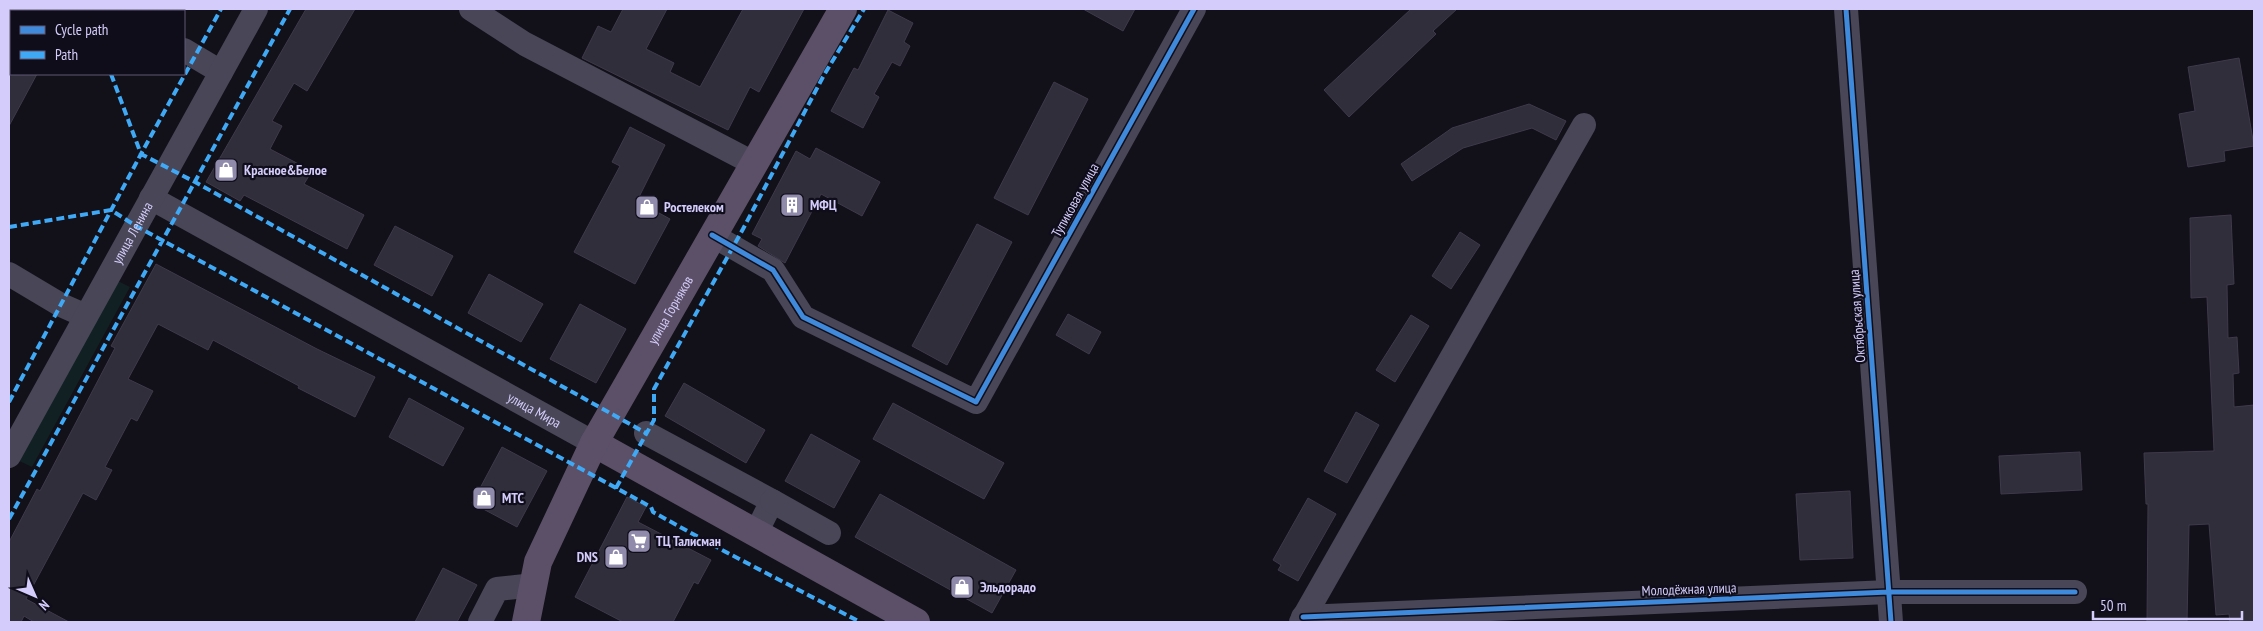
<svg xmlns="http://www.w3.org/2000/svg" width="2263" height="631" viewBox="0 0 2263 631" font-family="'PT Sans Narrow',sans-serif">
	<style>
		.green { fill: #112022 }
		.building { fill: #302e3a; stroke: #3f3a4b }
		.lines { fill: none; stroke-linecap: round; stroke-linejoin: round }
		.minor { stroke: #484657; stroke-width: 24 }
		.major { stroke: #5b5068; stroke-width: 28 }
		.quiet { stroke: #3fa9f5; stroke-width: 4; stroke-dasharray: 8 4; stroke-linecap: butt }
		.cycleway-casing { stroke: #100d1b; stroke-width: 8 }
		.cycleway { stroke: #408adc; stroke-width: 5 }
		.labels { text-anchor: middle; stroke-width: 4.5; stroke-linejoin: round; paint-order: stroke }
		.poi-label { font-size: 14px; font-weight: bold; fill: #d4ccfa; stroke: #100d1b; text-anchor: start }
		.street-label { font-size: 14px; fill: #d4ccfa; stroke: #100d1b }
	</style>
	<rect width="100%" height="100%" fill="#121018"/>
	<path class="green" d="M 116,280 L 130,287 L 32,467 L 17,460 Z"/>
	<path class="building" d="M 306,9 L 355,9 L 307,91 L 294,83 L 272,121 L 282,126 L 270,149 L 312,171 L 304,184 L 364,215 L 347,249 L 244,195 L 240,201 L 206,182 Z
		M 623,9 L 667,9 L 646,49 L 674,63 L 670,72 L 700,87 L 743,9 L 804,9 L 759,92 L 750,87 L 728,130 L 582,58 L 598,26 L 611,32 Z
		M 1083,9 L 1135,9 L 1123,31 Z
		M 1411,9 L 1457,9 L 1433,31 L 1436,34 L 1349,117 L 1324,90 Z
		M 888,10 L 913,23 L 904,42 L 910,46 L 900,66 L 892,62 L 874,94 L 879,97 L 863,128 L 831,111 L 854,68 L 858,70 Z
		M 2239,58 L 2254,146 L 2224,151 L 2225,161 L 2188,167 L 2179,114 L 2195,111 L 2188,67 Z
		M 9,74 L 37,74 L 9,126 Z
		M 1054,82 L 1088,99 L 1028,215 L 994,198 Z
		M 1529,104 L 1566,121 L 1556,140 L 1532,128 L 1463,148 L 1412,181 L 1401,164 L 1452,128 Z
		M 630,127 L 665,145 L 637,201 L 670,219 L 635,284 L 574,252 L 620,166 L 612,162 Z
		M 816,148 L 880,182 L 862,216 L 821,194 L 785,263 L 758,246 L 762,239 L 752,234 L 796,151 L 810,159 Z
		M 2231,215 L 2234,284 L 2227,285 L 2228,338 L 2237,337 L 2239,373 L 2233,374 L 2234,407 L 2254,405 L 2254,622 L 2230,622 L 2229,614 L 2216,615 L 2209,524 L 2189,525 L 2187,622 L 2147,622 L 2148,504 L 2146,504 L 2144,453 L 2214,451 L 2207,297 L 2191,298 L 2190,218 Z
		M 977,224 L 1012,242 L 947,365 L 912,346 Z
		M 395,226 L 453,256 L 432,296 L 374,265 Z
		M 1460,232 L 1480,245 L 1451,289 L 1432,276 Z
		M 156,264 L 317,349 L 375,377 L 355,417 L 298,388 L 299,386 L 213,340 L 208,350 L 158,324 L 128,379 L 153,391 L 137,421 L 131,418 L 105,467 L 112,470 L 96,500 L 83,493 L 26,599 L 69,622 L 34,622 L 24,616 L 21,622 L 9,622 L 9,542 L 37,489 L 40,491 L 115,348 L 111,346 Z
		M 489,274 L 543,304 L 521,342 L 468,313 Z
		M 580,304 L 626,329 L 596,383 L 550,359 Z
		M 1068,314 L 1101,332 L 1089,354 L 1056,335 Z
		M 1411,315 L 1429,326 L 1395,382 L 1376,370 Z
		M 684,383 L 765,430 L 746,463 L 665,416 Z
		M 409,398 L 464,428 L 443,466 L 389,437 Z
		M 893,403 L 1004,463 L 984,499 L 873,439 Z
		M 1356,412 L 1379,425 L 1347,483 L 1324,471 Z
		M 811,434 L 860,461 L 834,508 L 785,481 Z
		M 502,447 L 547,471 L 517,527 L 472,503 Z
		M 2080,452 L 2082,490 L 2001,494 L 1999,456 Z
		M 1850,491 L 1853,558 L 1800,560 L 1796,494 Z
		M 880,494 L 1016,570 L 992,613 L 855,537 Z
		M 627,497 L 646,507 L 638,522 L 711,560 L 698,584 L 694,582 L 673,622 L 623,622 L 575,597 Z
		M 1308,498 L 1336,514 L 1298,581 L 1278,570 L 1281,565 L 1273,560 Z
		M 443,568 L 477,585 L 457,622 L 415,622 Z"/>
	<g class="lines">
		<g class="minor">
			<path d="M 116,9 L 120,11"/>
			<path d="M 471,9 L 525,44 L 753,163"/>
			<path d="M 1846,9 L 1891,622"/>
			<path d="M 184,50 L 221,72"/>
			<path id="s1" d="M 151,198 L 594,443"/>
			<path d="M 712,235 L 773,270 L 803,317 L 976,402 L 1194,9"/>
			<path d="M 9,274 L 61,305 L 86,316"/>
			<path d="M 646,433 L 772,501 L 756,533"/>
			<path id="s2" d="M 9,456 L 256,9"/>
			<path d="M 772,501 L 829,533"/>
			<path d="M 1303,617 L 1889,592 L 2075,592"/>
			<path d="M 480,622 L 497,589 L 534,585"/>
			<path d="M 1301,622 L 1584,125"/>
		</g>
		<g class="major">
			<path d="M 594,443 L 916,622"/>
			<path id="s3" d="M 526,622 L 538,562 L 594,443 L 843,9"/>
		</g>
		<path class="quiet" d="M 87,9 L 87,11
			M 111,74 L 141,154 L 195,182 L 646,433
			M 9,227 L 111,210 L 136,226 L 651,507 L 653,512 L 722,550 L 860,622
			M 9,402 L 141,154 L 221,9
			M 616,488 L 654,420 L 654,389 L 743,229 L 824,75 L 864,9
			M 9,519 L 290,9"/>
		<g class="cycleway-casing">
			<path id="cycleway" d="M 1846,9 L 1891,622
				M 712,235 L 773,270 L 803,317 L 976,402 L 1194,9
				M 1303,617 L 1889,592 L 2075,592"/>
		</g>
		<use href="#cycleway" class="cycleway"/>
	</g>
	<defs>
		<g id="shop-square" transform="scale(1.25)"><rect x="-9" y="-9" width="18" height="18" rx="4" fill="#908aab" stroke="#100d1b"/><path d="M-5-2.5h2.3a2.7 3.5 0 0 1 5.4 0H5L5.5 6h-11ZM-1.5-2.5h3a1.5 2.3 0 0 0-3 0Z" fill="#fff"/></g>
		<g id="building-square" transform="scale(1.25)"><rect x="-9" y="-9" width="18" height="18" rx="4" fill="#908aab" stroke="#100d1b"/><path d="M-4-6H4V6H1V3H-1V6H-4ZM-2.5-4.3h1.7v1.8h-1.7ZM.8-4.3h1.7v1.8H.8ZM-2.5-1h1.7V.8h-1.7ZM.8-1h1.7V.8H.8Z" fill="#fff"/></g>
		<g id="supermarket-square" transform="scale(1.25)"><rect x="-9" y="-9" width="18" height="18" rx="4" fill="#908aab" stroke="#100d1b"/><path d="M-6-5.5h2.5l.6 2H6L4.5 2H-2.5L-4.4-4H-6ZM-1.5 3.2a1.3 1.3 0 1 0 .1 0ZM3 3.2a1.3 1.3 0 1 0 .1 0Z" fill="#fff"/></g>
	</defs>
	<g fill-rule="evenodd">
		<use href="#shop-square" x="226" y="170"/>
		<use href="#building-square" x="792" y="205"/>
		<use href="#shop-square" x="647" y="207"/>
		<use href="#shop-square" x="484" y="498"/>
		<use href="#supermarket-square" x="639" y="541"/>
		<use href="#shop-square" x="616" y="557"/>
		<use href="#shop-square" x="962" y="587"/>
	</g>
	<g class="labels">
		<g class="poi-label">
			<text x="244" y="175">Красное&amp;Белое</text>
			<text x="810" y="210">МФЦ</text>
			<text x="664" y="212">Ростелеком</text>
			<text x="502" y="503">МТС</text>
			<text x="656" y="546">ТЦ Талисман</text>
			<text x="598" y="562" text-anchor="end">DNS</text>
			<text x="980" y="592">Эльдорадо</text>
		</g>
		<g class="street-label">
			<text transform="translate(1075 200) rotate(-61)" y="5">Тупиковая улица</text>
			<text dy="5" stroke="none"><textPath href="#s2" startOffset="255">улица Ленина</textPath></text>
			<text dy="5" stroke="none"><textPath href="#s3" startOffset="346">улица Горняков</textPath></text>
			<text transform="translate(1857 316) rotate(-94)" y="5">Октябрьская улица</text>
			<text dy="5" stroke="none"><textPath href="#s1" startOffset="438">улица Мира</textPath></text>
			<text transform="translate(1689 589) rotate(-2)" y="5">Молодёжная улица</text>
		</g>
	</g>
	<rect width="2263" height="631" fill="none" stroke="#d4ccfa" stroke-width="20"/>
	<rect x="10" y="10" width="175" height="65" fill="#100d1b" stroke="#5e5974"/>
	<rect x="20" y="26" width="25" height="8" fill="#408adc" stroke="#5e5974"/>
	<text x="55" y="35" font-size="15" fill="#d4ccfa">Cycle path</text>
	<rect x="20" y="51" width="25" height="8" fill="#3fa9f5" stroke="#5e5974"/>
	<text x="55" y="60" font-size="15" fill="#d4ccfa">Path</text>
	<g transform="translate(35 596) rotate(135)" stroke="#100d1b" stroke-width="4" paint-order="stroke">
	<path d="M0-4L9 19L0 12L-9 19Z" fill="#d4ccfa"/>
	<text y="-8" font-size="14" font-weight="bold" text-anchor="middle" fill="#d4ccfa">N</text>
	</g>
	<path d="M2093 611v8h149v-8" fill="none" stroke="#d4ccfa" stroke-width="2.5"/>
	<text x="2100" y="611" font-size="15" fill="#d4ccfa" stroke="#100d1b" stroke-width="4" paint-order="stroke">50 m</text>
</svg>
